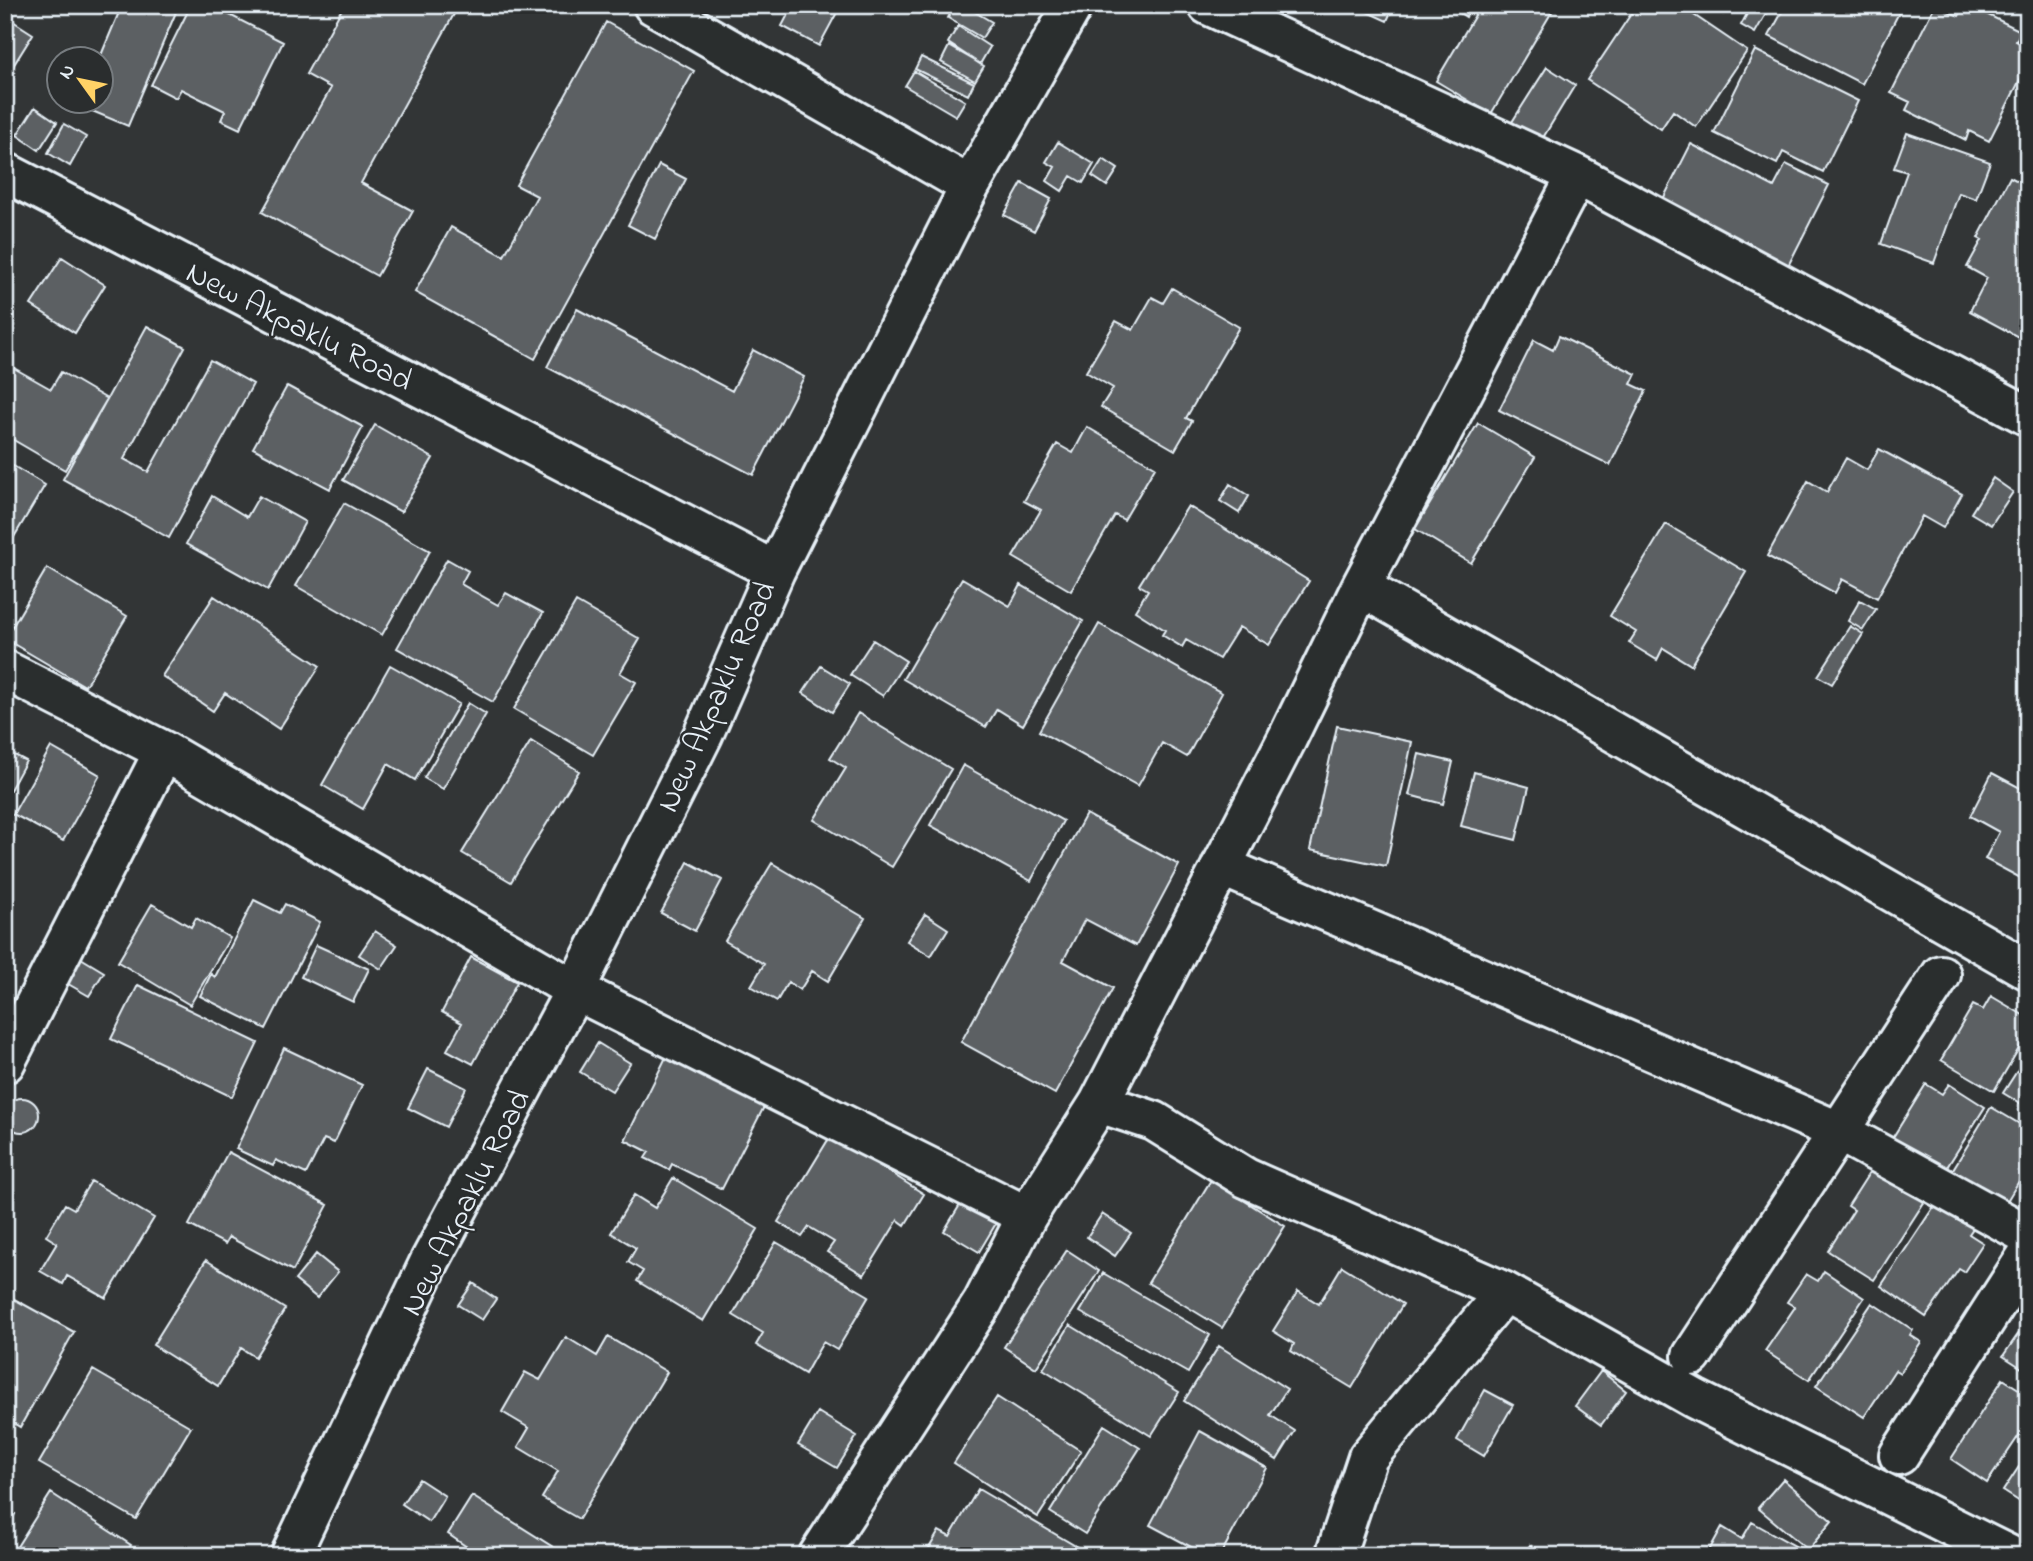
<svg xmlns="http://www.w3.org/2000/svg" width="2033" height="1561" viewBox="0 0 2033 1561" font-family="'Indie Flower',sans-serif">
	<style>
		.building { fill: #5c6063; stroke: #e8f1f8; stroke-width: 2 }
		.lines { fill: none; stroke-linecap: round; stroke-linejoin: round }
		.minor-casing { stroke: #e8f1f8; stroke-width: 44 }
		.minor { stroke: #2a2d2e; stroke-width: 38 }
		.labels { text-anchor: middle; stroke-width: 5; stroke-linejoin: round; paint-order: stroke }
		.street-label { font-size: 32px; fill: #e8f1f8; stroke: #2a2d2e }
	</style>
	<rect width="100%" height="100%" fill="#323536"/>
	<filter id="ink" filterUnits="userSpaceOnUse"><feTurbulence type="fractalNoise" baseFrequency=".0143" numOctaves="2"/><feDisplacementMap in="SourceGraphic" scale="14" xChannelSelector="R" yChannelSelector="G"/><feConvolveMatrix kernelMatrix="1 2 1 2 8 2 1 2 1" color-interpolation-filters="sRGB"/></filter>
	<g filter="url(#ink)">
		<path class="building" d="M 122,5 L 179,5 L 128,126 L 80,106 L 82,102 L 102,102 L 99,60 Z
			M 191,5 L 210,5 L 283,42 L 240,129 L 221,120 L 225,111 L 181,89 L 176,98 L 151,85 Z
			M 344,5 L 459,5 L 361,183 L 413,211 L 377,276 L 262,212 L 331,88 L 306,74 Z
			M 793,5 L 841,5 L 819,46 L 782,26 Z
			M 955,5 L 963,5 L 992,22 L 982,38 L 948,18 Z
			M 1368,5 L 1394,5 L 1387,21 L 1365,11 Z
			M 1447,5 L 1472,5 L 1466,17 Z
			M 1481,5 L 1556,5 L 1491,114 L 1436,81 Z
			M 1637,5 L 1679,5 L 1747,51 L 1696,127 L 1673,111 L 1661,129 L 1587,80 Z
			M 1708,5 L 1728,5 L 1723,14 Z
			M 1741,5 L 1771,5 L 1755,33 L 1741,25 L 1749,10 Z
			M 1786,5 L 1903,5 L 1862,84 L 1769,36 Z
			M 1935,5 L 1959,16 L 1965,5 L 1968,5 L 2021,31 L 2016,41 L 2028,47 L 2028,64 L 1989,141 L 1969,131 L 1966,140 L 1906,110 L 1910,102 L 1891,93 Z
			M 5,16 L 33,34 L 5,79 Z
			M 606,22 L 694,71 L 535,359 L 415,292 L 451,227 L 504,256 L 537,196 L 516,185 Z
			M 958,26 L 990,47 L 980,64 L 948,43 Z
			M 949,46 L 984,66 L 975,81 L 941,62 Z
			M 1755,50 L 1858,101 L 1823,172 L 1783,152 L 1777,164 L 1714,133 Z
			M 921,57 L 974,83 L 968,95 L 915,69 Z
			M 1547,67 L 1575,85 L 1541,141 L 1512,122 Z
			M 914,71 L 965,101 L 956,116 L 905,86 Z
			M 35,107 L 57,122 L 39,150 L 17,135 Z
			M 64,124 L 86,137 L 70,166 L 48,153 Z
			M 1907,133 L 1990,162 L 1976,199 L 1959,193 L 1934,263 L 1881,244 L 1907,172 L 1894,168 Z
			M 1058,142 L 1094,164 L 1083,183 L 1071,176 L 1062,191 L 1047,181 L 1055,167 L 1046,162 Z
			M 1691,144 L 1774,187 L 1786,164 L 1829,185 L 1788,266 L 1662,201 Z
			M 1103,159 L 1118,169 L 1107,186 L 1092,176 Z
			M 659,165 L 686,179 L 655,239 L 628,225 Z
			M 2010,177 L 2028,186 L 2028,323 L 2020,338 L 1970,311 L 1987,278 L 1967,267 L 1982,240 L 1978,238 Z
			M 1022,183 L 1051,199 L 1034,231 L 1004,215 Z
			M 62,257 L 105,285 L 75,333 L 31,305 Z
			M 1172,288 L 1239,327 L 1186,418 L 1192,421 L 1175,450 L 1101,407 L 1113,388 L 1086,372 L 1116,321 L 1133,330 L 1152,297 L 1163,303 Z
			M 577,309 L 732,391 L 753,350 L 804,377 L 753,475 L 547,367 Z
			M 147,326 L 185,347 L 124,459 L 148,472 L 210,360 L 253,384 L 169,538 L 63,479 Z
			M 1559,336 L 1636,374 L 1631,384 L 1646,391 L 1610,465 L 1499,410 L 1534,340 L 1553,350 Z
			M 5,363 L 51,389 L 61,372 L 107,399 L 65,470 L 5,435 Z
			M 287,386 L 363,427 L 330,489 L 253,448 Z
			M 1478,423 L 1535,457 L 1471,563 L 1415,529 Z
			M 375,425 L 433,458 L 401,512 L 343,480 Z
			M 1087,427 L 1155,467 L 1124,520 L 1115,515 L 1071,591 L 1013,557 L 1041,510 L 1024,501 L 1057,444 L 1073,453 Z
			M 1879,449 L 1962,494 L 1943,528 L 1922,516 L 1877,598 L 1842,579 L 1835,593 L 1767,556 L 1808,481 L 1827,492 L 1846,458 L 1867,470 Z
			M 5,461 L 45,485 L 5,552 Z
			M 1993,478 L 2013,492 L 1991,525 L 1971,513 Z
			M 1230,484 L 1249,496 L 1239,513 L 1220,501 Z
			M 212,496 L 247,517 L 259,496 L 305,522 L 268,590 L 186,544 Z
			M 344,503 L 430,551 L 382,635 L 296,586 Z
			M 1188,506 L 1309,581 L 1269,645 L 1239,627 L 1219,659 L 1186,640 L 1182,647 L 1162,635 L 1165,630 L 1135,611 L 1148,590 L 1139,585 Z
			M 1666,524 L 1746,572 L 1691,665 L 1663,648 L 1657,660 L 1629,643 L 1636,632 L 1610,616 Z
			M 447,559 L 468,571 L 461,584 L 498,605 L 506,593 L 543,613 L 493,702 L 397,648 Z
			M 47,568 L 127,616 L 85,686 L 5,639 Z
			M 962,578 L 1010,606 L 1021,585 L 1083,621 L 1023,725 L 997,709 L 986,727 L 903,679 Z
			M 214,596 L 320,666 L 279,729 L 225,693 L 213,711 L 162,676 Z
			M 1860,600 L 1876,609 L 1863,630 L 1848,621 Z
			M 576,602 L 640,639 L 620,673 L 636,682 L 593,755 L 514,709 Z
			M 1099,624 L 1222,693 L 1187,757 L 1162,743 L 1138,786 L 1039,731 Z
			M 1850,626 L 1863,634 L 1832,684 L 1818,676 Z
			M 873,640 L 906,661 L 883,696 L 850,675 Z
			M 390,665 L 459,704 L 415,780 L 388,764 L 363,809 L 322,785 Z
			M 821,666 L 850,684 L 832,712 L 803,693 Z
			M 468,703 L 486,714 L 443,789 L 424,778 Z
			M 858,713 L 951,769 L 892,867 L 814,820 L 846,768 L 830,758 Z
			M 1337,726 L 1412,742 L 1386,866 L 1310,850 Z
			M 531,741 L 579,771 L 511,882 L 462,853 Z
			M 51,747 L 100,775 L 63,841 L 13,814 Z
			M 5,750 L 26,761 L 5,799 Z
			M 1419,754 L 1453,762 L 1443,804 L 1409,795 Z
			M 963,765 L 1063,821 L 1031,881 L 930,825 Z
			M 1474,772 L 1529,787 L 1516,840 L 1461,826 Z
			M 1992,773 L 2028,792 L 2028,882 L 1985,859 L 1999,832 L 1970,816 Z
			M 1086,814 L 1179,865 L 1136,946 L 1085,919 L 1063,961 L 1113,988 L 1055,1094 L 961,1042 Z
			M 688,862 L 722,880 L 695,931 L 661,913 Z
			M 772,863 L 865,918 L 828,981 L 812,971 L 800,990 L 788,982 L 777,1001 L 751,986 L 764,964 L 725,941 Z
			M 254,900 L 280,913 L 285,904 L 320,922 L 266,1029 L 200,996 L 211,974 L 215,977 Z
			M 152,904 L 191,927 L 196,918 L 230,938 L 190,1005 L 118,962 Z
			M 925,914 L 948,929 L 931,956 L 907,941 Z
			M 375,931 L 397,945 L 381,969 L 359,955 Z
			M 316,945 L 369,969 L 353,1002 L 301,977 Z
			M 71,952 L 104,972 L 89,996 L 56,977 Z
			M 471,957 L 517,982 L 473,1064 L 447,1050 L 462,1023 L 442,1012 Z
			M 138,985 L 258,1043 L 232,1097 L 111,1039 Z
			M 1991,996 L 2028,1018 L 2028,1033 L 1994,1091 L 1941,1060 L 1973,1005 L 1983,1010 Z
			M 598,1043 L 630,1063 L 612,1091 L 580,1072 Z
			M 284,1048 L 362,1085 L 334,1143 L 324,1139 L 306,1174 L 276,1160 L 273,1166 L 236,1149 Z
			M 670,1049 L 768,1099 L 722,1189 L 672,1164 L 669,1170 L 645,1158 L 649,1152 L 625,1140 Z
			M 2028,1054 L 2028,1108 L 2003,1093 Z
			M 428,1069 L 466,1088 L 446,1127 L 408,1108 Z
			M 1926,1084 L 1942,1094 L 1949,1084 L 1985,1107 L 1942,1175 L 1890,1142 Z
			M5 1115a17 17 0 1 1 34 0a17 17 0 1 1-34 0Z
			M 1991,1107 L 2028,1129 L 2025,1139 L 2028,1166 L 2004,1206 L 1950,1174 Z
			M 831,1135 L 924,1194 L 905,1225 L 898,1220 L 864,1275 L 827,1252 L 834,1242 L 809,1227 L 802,1237 L 778,1222 Z
			M 228,1152 L 328,1205 L 293,1271 L 229,1237 L 225,1244 L 189,1225 Z
			M 1890,1168 L 1930,1193 L 1874,1280 L 1828,1251 L 1854,1210 L 1848,1206 L 1871,1170 L 1884,1178 Z
			M 673,1178 L 758,1229 L 703,1321 L 637,1281 L 643,1271 L 628,1262 L 636,1248 L 611,1233 L 634,1195 L 655,1208 Z
			M 1211,1180 L 1285,1226 L 1222,1328 L 1148,1283 Z
			M 91,1181 L 154,1218 L 106,1298 L 67,1276 L 63,1284 L 40,1271 L 57,1243 L 46,1236 L 65,1204 L 74,1209 Z
			M 1939,1199 L 1976,1224 L 1969,1234 L 1983,1243 L 1964,1272 L 1959,1269 L 1926,1317 L 1881,1286 Z
			M 963,1200 L 998,1220 L 979,1252 L 944,1231 Z
			M 1102,1214 L 1131,1233 L 1115,1256 L 1087,1237 Z
			M 776,1242 L 869,1296 L 837,1350 L 823,1342 L 805,1374 L 756,1345 L 763,1333 L 733,1315 Z
			M 1067,1250 L 1099,1271 L 1036,1368 L 1004,1347 Z
			M 316,1254 L 338,1272 L 317,1298 L 295,1280 Z
			M 206,1260 L 285,1309 L 255,1357 L 241,1348 L 218,1386 L 153,1345 Z
			M 1342,1266 L 1403,1304 L 1352,1388 L 1291,1351 L 1294,1344 L 1273,1331 L 1298,1291 L 1319,1304 Z
			M 1824,1271 L 1864,1298 L 1809,1380 L 1765,1351 L 1795,1307 L 1787,1302 L 1806,1274 L 1818,1281 Z
			M 1103,1273 L 1210,1335 L 1188,1373 L 1080,1312 Z
			M 473,1283 L 496,1299 L 482,1320 L 458,1305 Z
			M 5,1294 L 74,1332 L 20,1427 L 5,1418 Z
			M 1872,1303 L 1913,1330 L 1910,1335 L 1921,1342 L 1900,1373 L 1895,1370 L 1864,1417 L 1816,1386 Z
			M 2028,1320 L 2028,1372 L 2003,1356 Z
			M 1070,1325 L 1179,1392 L 1151,1436 L 1043,1369 Z
			M 566,1337 L 597,1356 L 608,1337 L 667,1372 L 579,1519 L 542,1498 L 558,1471 L 518,1447 L 529,1428 L 502,1412 L 525,1372 L 540,1380 Z
			M 1219,1346 L 1287,1389 L 1270,1415 L 1295,1431 L 1277,1460 L 1184,1401 Z
			M 93,1370 L 191,1427 L 136,1519 L 39,1463 Z
			M 1601,1371 L 1626,1391 L 1601,1425 L 1575,1406 Z
			M 2003,1379 L 2028,1395 L 2028,1422 L 1987,1483 L 1951,1459 Z
			M 1485,1390 L 1513,1405 L 1484,1456 L 1457,1440 Z
			M 997,1397 L 1081,1451 L 1038,1517 L 954,1463 Z
			M 818,1412 L 857,1436 L 837,1468 L 798,1445 Z
			M 1104,1425 L 1140,1448 L 1085,1534 L 1050,1512 Z
			M 1200,1431 L 1267,1468 L 1220,1556 L 1208,1556 L 1150,1525 Z
			M 2028,1453 L 2028,1507 L 2003,1491 Z
			M 419,1479 L 445,1496 L 429,1522 L 402,1504 Z
			M 1783,1479 L 1832,1521 L 1808,1550 L 1758,1508 Z
			M 978,1489 L 1079,1548 L 1074,1556 L 937,1556 L 928,1550 L 939,1531 L 950,1537 Z
			M 51,1493 L 131,1545 L 124,1556 L 11,1556 Z
			M 472,1496 L 561,1552 L 558,1556 L 480,1556 L 448,1534 Z
			M 5,1508 L 15,1514 L 5,1529 Z
			M 1752,1522 L 1813,1556 L 1706,1556 L 1722,1527 L 1742,1539 Z
			M 1530,1545 L 1548,1556 L 1524,1556 Z
			M 412,1548 L 424,1556 L 407,1556 Z"/>
		<g class="lines">
			<g class="minor-casing">
				<path id="minor" d="M 653,5 L 970,186
					M 1208,5 L 1577,175 L 2028,416
					M 5,172 L 775,571 L 703,735 L 575,990 L 430,1261 L 290,1556
					M 775,571 L 970,186 L 1073,5
					M 1361,587 L 2028,970
					M 5,670 L 164,751 L 575,990 L 1027,1216
					M 1221,866 L 1838,1131 L 2028,1235
					M 5,1063 L 164,751
					M 1099,1103 L 1154,1121 L 1246,1178 L 1505,1292 L 1695,1399 L 2011,1556
					M 1692,1356 L 1941,975
					M 1899,1455 L 2028,1254
					M 818,1556 L 983,1302 L 1027,1216 L 1099,1103 L 1287,739 L 1361,587 L 1577,175
					M 1335,1556 L 1368,1457 L 1505,1292"/>
			</g>
			<use href="#minor" class="minor"/>
		</g>
	</g>
	<g class="labels">
		<g class="street-label">
			<text transform="translate(300 325) rotate(27)" y="11">New Akpaklu Road</text>
			<text transform="translate(715 696) rotate(-66)" y="11">New Akpaklu Road</text>
			<text transform="translate(464 1202) rotate(-63)" y="11">New Akpaklu Road</text>
		</g>
	</g>
	<rect width="2033" height="1561" fill="none" stroke="#2a2d2e" stroke-width="28"/>
	<rect x="14" y="14" width="2005" height="1533" fill="none" stroke="#e8f1f8" stroke-width="2.5" filter="url(#ink)"/>
	<g transform="translate(80 80) rotate(303)"><circle r="33" fill="#2a2d2e" stroke="#767b7f" stroke-width="2"/>
	<path d="M0-5L12 26L0 18L-12 26Z" fill="#ffd166"/>
	<text y="-10" font-size="19" font-weight="bold" text-anchor="middle" fill="#e8f1f8">N</text>
	</g>
</svg>
